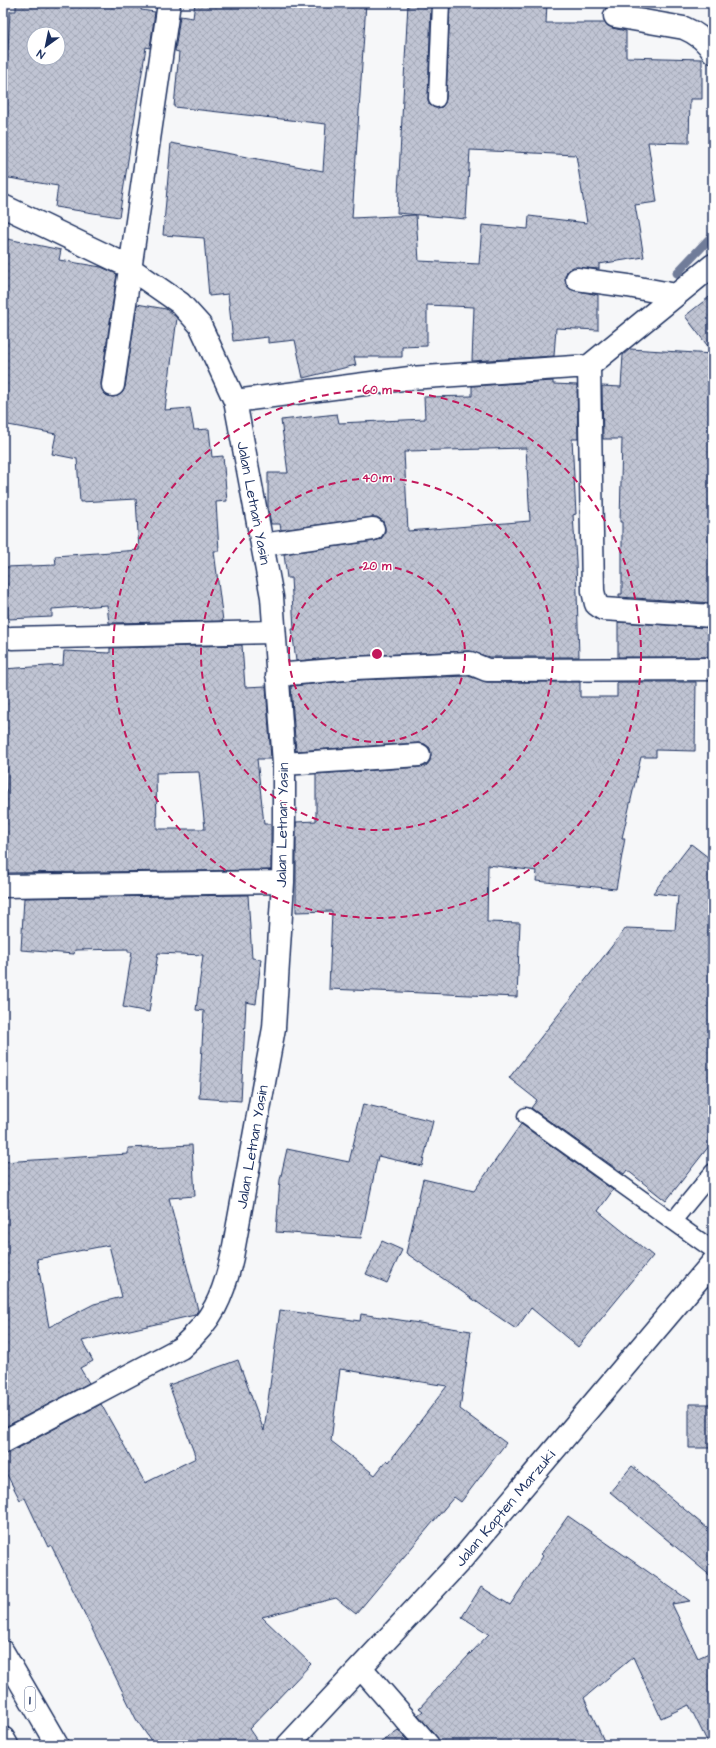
<svg xmlns="http://www.w3.org/2000/svg" width="716" height="1748" viewBox="0 0 716 1748" font-family="'Architects Daughter',sans-serif">
	<style>
		.lines { fill: none; stroke-linecap: round; stroke-linejoin: round }
		.stream { stroke: #707c99; stroke-width: 9 }
		.building { fill: url(#building-cross-hatch); stroke: #1b2f5e; fill-rule: evenodd }
		.lane-casing { stroke: #1b2f5e; stroke-width: 19 }
		.street-casing { stroke: #1b2f5e; stroke-width: 25 }
		.highway-casing { stroke: #1b2f5e; stroke-width: 25 }
		.lane { stroke: #fff; stroke-width: 16 }
		.street { stroke: #fff; stroke-width: 22 }
		.highway { stroke: #fff; stroke-width: 22 }
		.ring { fill: none; stroke: #c2185b; stroke-width: 2; stroke-dasharray: 7 5 }
		.labels { text-anchor: middle; stroke-width: 3; stroke-linejoin: round; paint-order: stroke }
		.shield { fill: #fff; stroke: #5f6d8e; stroke-width: 1 }
		.shield-label { font-size: 14px; font-weight: bold; fill: #1b2f5e }
		.street-label { font-size: 15px; fill: #1b2f5e; stroke: #fff }
		.centre { fill: #c2185b; stroke: #fff; stroke-width: 2 }
		.ring-label { font-size: 12px; text-anchor: middle; font-weight: bold; fill: #c2185b; stroke: #fff; stroke-width: 3; stroke-linejoin: round; paint-order: stroke }
	</style>
	<defs>
		<pattern id="building-cross-hatch" width="8" height="8" patternUnits="userSpaceOnUse"><rect width="8" height="8" fill="#c0c4d3"/><path d="M0 0l8 8M0 8l8-8" fill="none" stroke="#a4a9b8"/></pattern>
	</defs>
	<rect width="100%" height="100%" fill="#f6f7f9"/>
	<filter id="ink" filterUnits="userSpaceOnUse"><feTurbulence type="fractalNoise" baseFrequency=".025" numOctaves="2"/><feDisplacementMap in="SourceGraphic" scale="8" xChannelSelector="R" yChannelSelector="G"/><feConvolveMatrix kernelMatrix="1 2 1 2 8 2 1 2 1" color-interpolation-filters="sRGB"/></filter>
	<g filter="url(#ink)">
		<g class="lines">
			<path class="stream" d="M 677,273 L 713,235"/>
		</g>
		<path class="building" d="M 16,3 L 142,3 L 141,10 L 155,12 L 150,48 L 146,47 L 119,217 L 55,207 L 58,186 L 3,177 L 3,50 L 8,50 L 10,11 L 16,11 ZM 34,34 L 58,34 L 58,58 L 34,58 Z
			M 195,3 L 308,3 L 331,5 L 331,3 L 366,3 L 352,218 L 416,215 L 419,261 L 479,264 L 482,225 L 528,229 L 529,216 L 587,223 L 576,155 L 470,150 L 466,219 L 397,213 L 408,3 L 431,3 L 428,99 L 429,104 L 436,108 L 442,107 L 446,99 L 450,3 L 547,3 L 546,23 L 605,23 L 612,28 L 626,31 L 626,57 L 702,59 L 702,99 L 690,99 L 689,143 L 648,142 L 657,202 L 635,205 L 644,257 L 599,264 L 599,269 L 573,267 L 567,271 L 565,277 L 566,284 L 570,289 L 598,295 L 598,330 L 556,328 L 554,356 L 472,361 L 474,307 L 427,305 L 427,346 L 402,347 L 402,357 L 354,357 L 356,365 L 303,378 L 295,340 L 268,343 L 268,337 L 233,341 L 228,294 L 209,296 L 204,238 L 163,235 L 171,143 L 323,171 L 326,124 L 174,107 L 179,52 L 175,51 L 180,16 L 193,18 Z
			M 3,238 L 61,250 L 59,260 L 101,267 L 117,274 L 101,383 L 102,390 L 106,395 L 112,397 L 118,396 L 123,392 L 125,387 L 137,304 L 166,309 L 177,318 L 165,410 L 190,408 L 194,430 L 209,429 L 212,457 L 223,456 L 227,501 L 216,502 L 219,551 L 214,551 L 223,621 L 109,623 L 107,605 L 52,609 L 52,617 L 8,619 L 6,567 L 56,565 L 55,556 L 139,550 L 136,499 L 80,502 L 77,459 L 52,454 L 56,434 L 3,424 Z
			M 713,294 L 713,353 L 685,316 Z
			M 630,349 L 713,354 L 713,603 L 619,597 L 619,594 L 622,594 L 622,522 L 620,522 L 622,439 L 603,439 L 602,386 L 621,387 L 623,355 Z
			M 553,381 L 553,384 L 577,385 L 578,439 L 572,439 L 576,514 L 573,515 L 576,561 L 579,657 L 489,657 L 469,651 L 354,656 L 296,661 L 292,629 L 294,629 L 291,578 L 287,578 L 284,554 L 375,541 L 381,539 L 385,533 L 385,528 L 383,521 L 377,517 L 372,517 L 281,530 L 280,524 L 271,524 L 268,508 L 268,473 L 288,473 L 281,420 L 337,414 L 339,423 L 425,419 L 424,397 L 472,396 L 472,386 ZM 526,448 L 530,521 L 408,531 L 404,452 L 408,452 L 407,451 Z
			M 618,622 L 713,628 L 713,657 L 618,657 Z
			M 242,645 L 245,687 L 266,686 L 271,759 L 257,759 L 264,824 L 271,824 L 271,870 L 5,873 L 4,824 L 6,824 L 7,769 L 3,769 L 3,669 L 63,665 L 64,651 L 110,653 L 110,648 ZM 199,772 L 205,829 L 157,829 L 156,773 Z
			M 468,676 L 487,682 L 580,682 L 580,697 L 617,697 L 617,682 L 696,682 L 695,751 L 656,750 L 656,757 L 641,757 L 622,838 L 625,838 L 616,889 L 536,881 L 537,871 L 488,865 L 487,922 L 520,923 L 517,997 L 329,989 L 332,911 L 296,912 L 296,822 L 316,821 L 316,774 L 420,767 L 426,766 L 430,761 L 431,754 L 430,748 L 425,744 L 418,743 L 296,751 L 291,686 L 356,680 Z
			M 691,844 L 713,861 L 713,1141 L 666,1201 L 627,1170 L 624,1174 L 531,1108 L 537,1100 L 509,1078 L 626,928 L 675,930 L 678,896 L 653,893 Z
			M 248,895 L 252,958 L 261,959 L 256,1004 L 246,1002 L 241,1101 L 199,1098 L 204,1011 L 196,1010 L 203,955 L 158,953 L 149,1012 L 123,1007 L 132,952 L 128,952 L 128,949 L 75,950 L 74,954 L 21,950 L 24,898 Z
			M 363,1104 L 433,1121 L 422,1166 L 378,1156 L 361,1238 L 276,1232 L 280,1180 L 287,1149 L 349,1162 Z
			M 521,1124 L 613,1190 L 598,1211 L 653,1256 L 578,1347 L 531,1308 L 516,1329 L 406,1253 L 423,1179 L 474,1191 Z
			M 192,1145 L 195,1196 L 169,1198 L 198,1310 L 195,1315 L 82,1341 L 93,1361 L 80,1368 L 89,1383 L 3,1428 L 3,1162 L 128,1154 L 128,1148 ZM 109,1245 L 122,1297 L 94,1304 L 49,1327 L 37,1259 Z
			M 382,1241 L 402,1250 L 387,1283 L 366,1274 Z
			M 280,1310 L 360,1321 L 361,1314 L 471,1331 L 460,1409 L 506,1443 L 461,1502 L 454,1497 L 356,1614 L 336,1598 L 262,1617 L 311,1664 L 249,1729 L 260,1745 L 154,1745 L 136,1719 L 51,1545 L 48,1547 L 25,1498 L 20,1500 L 3,1467 L 3,1454 L 9,1453 L 101,1404 L 145,1483 L 196,1458 L 169,1385 L 238,1360 L 264,1431 ZM 340,1369 L 447,1386 L 389,1462 L 387,1460 L 375,1475 L 331,1441 Z
			M 689,1404 L 713,1404 L 713,1448 L 689,1448 Z
			M 632,1466 L 713,1533 L 713,1578 L 610,1492 Z
			M 568,1516 L 690,1601 L 672,1604 L 698,1658 L 713,1651 L 713,1745 L 709,1745 L 689,1705 L 661,1718 L 633,1657 L 584,1698 L 606,1745 L 440,1745 L 437,1737 L 418,1715 L 423,1711 L 419,1708 L 489,1634 L 462,1617 L 481,1587 L 510,1605 L 543,1556 L 541,1554 Z
			M 398,1730 L 411,1745 L 377,1745 Z"/>
		<g class="lines">
			<g class="lane-casing">
				<path id="lane" d="M 437,99 L 441,3
					M 526,1116 L 713,1250
					M 673,1221 L 713,1172"/>
			</g>
			<g class="street-casing">
				<path id="street" d="M 615,16 L 684,28 C 696,33 706,40 713,52
					M 3,206 L 124,264 L 180,303 L 200,325 L 235,401 L 272,597 L 284,764 L 284,818 L 283,882 L 274,1028 L 232,1257 C 223,1297 213,1320 181,1348 L 3,1442
					M 577,279 L 628,286 L 676,295
					M 589,366 L 593,591 L 596,604 L 603,609 L 713,616
					M 113,385 L 169,3
					M 235,401 L 410,378 L 589,366 L 713,265
					M 262,545 L 373,529
					M 12,638 L 274,632
					M 277,675 L 355,668 L 470,663 L 487,670 L 713,669
					M 284,764 L 419,755
					M 3,886 L 283,882
					M 361,1668 L 428,1745
					M 288,1745 L 462,1559 L 713,1262"/>
			</g>
			<g class="highway-casing">
				<path id="highway" d="M 3,1652 L 57,1745
					M 3,1738 L 7,1745"/>
			</g>
			<use href="#lane" class="lane"/>
			<use href="#street" class="street"/>
			<use href="#highway" class="highway"/>
		</g>
	</g>
	<g class="ring">
		<circle cx="377" cy="654" r="88"/>
		<circle cx="377" cy="654" r="176"/>
		<circle cx="377" cy="654" r="264"/>
	</g>
	<g class="labels">
		<rect class="shield" x="25" y="1687" width="10" height="24" rx="3"/>
		<g class="shield-label">
			<text x="30" y="1704">1</text>
		</g>
		<g class="street-label">
			<text transform="translate(254 503) rotate(79)" y="5">Jalan Letnan Yasin</text>
			<text transform="translate(282 825) rotate(-89)" y="5">Jalan Letnan Yasin</text>
			<text transform="translate(252 1147) rotate(-80)" y="5">Jalan Letnan Yasin</text>
			<text transform="translate(505 1508) rotate(-50)" y="5">Jalan Kapten Marzuki</text>
		</g>
	</g>
	<circle cx="377" cy="654" r="6" class="centre"/>
	<g class="ring-label">
		<text x="377" y="394">60 m</text>
		<text x="377" y="482">40 m</text>
		<text x="377" y="570">20 m</text>
	</g>
	<rect width="716" height="1748" fill="none" stroke="#fff" stroke-width="16"/>
	<rect x="8" y="8" width="700" height="1732" fill="none" stroke="#1b2f5e" stroke-width="1.5" filter="url(#ink)"/>
	<g transform="translate(46 46) rotate(213)"><circle r="19" fill="#ffffff" stroke="#a4acbf"/>
	<path d="M0-3L7 15L0 10L-7 15Z" fill="#1b2f5e"/>
	<text y="-6" font-size="11" font-weight="bold" text-anchor="middle" fill="#1b2f5e">N</text>
	</g>
</svg>
